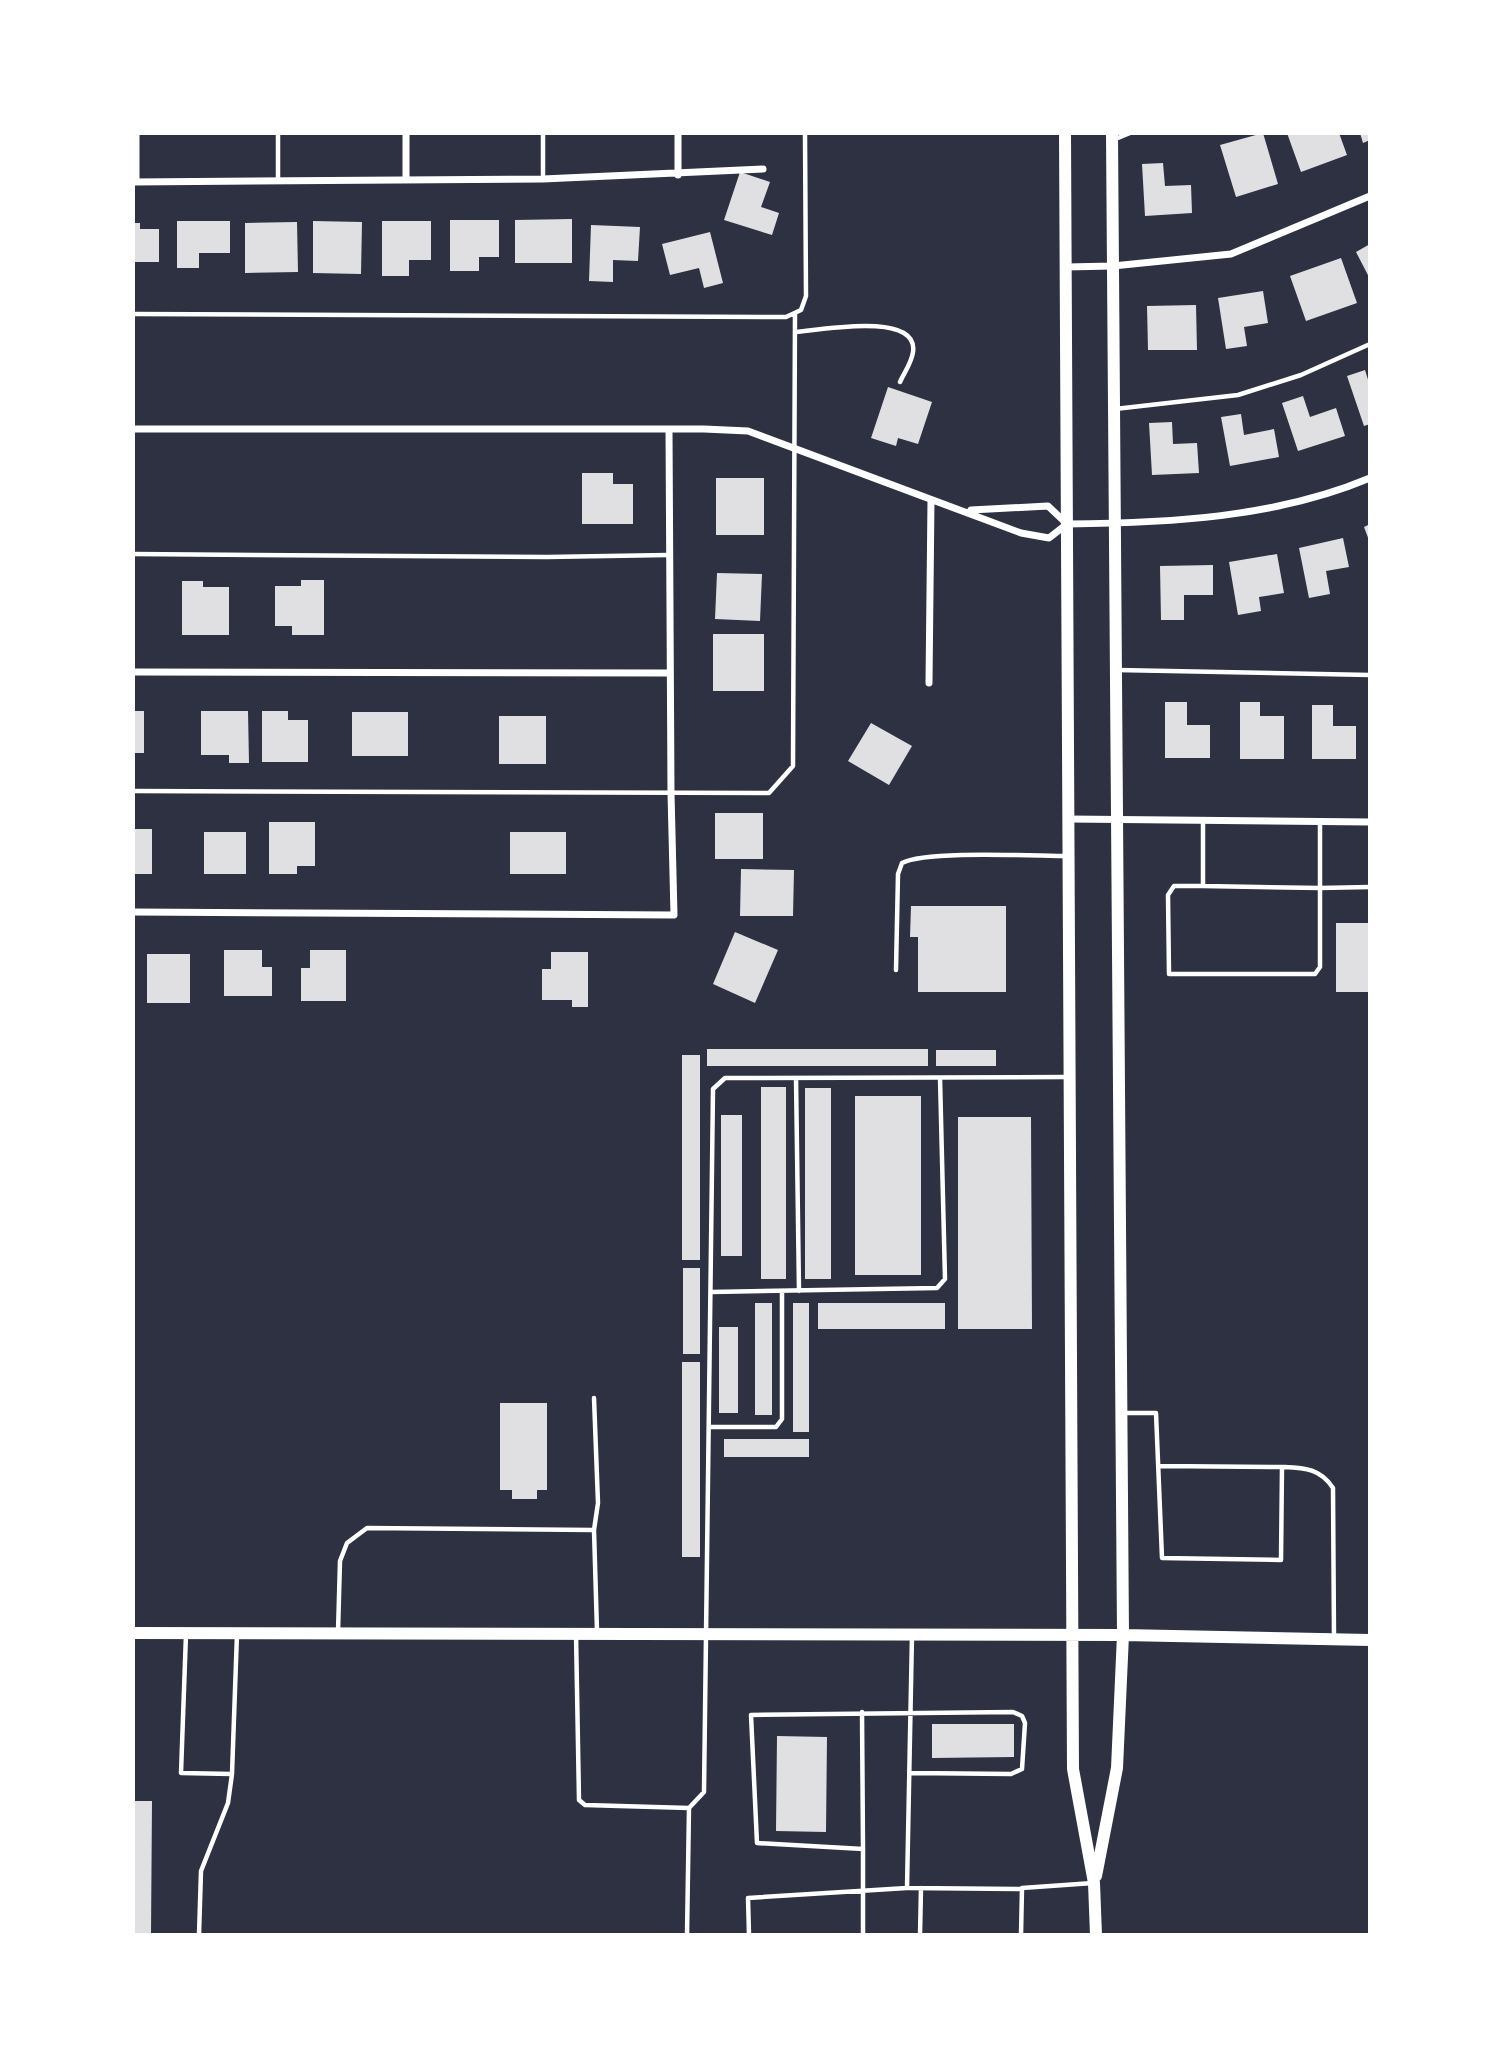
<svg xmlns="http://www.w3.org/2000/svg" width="1503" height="2068" viewBox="0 0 1503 2068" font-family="Raleway,sans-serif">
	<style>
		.building { fill: #e0e0e3 }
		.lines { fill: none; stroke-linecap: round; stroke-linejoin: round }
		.service { stroke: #fff; stroke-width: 4.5 }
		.minor { stroke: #fff; stroke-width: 7 }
		.secondary { stroke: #fff; stroke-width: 12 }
	</style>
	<rect width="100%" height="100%" fill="#2d3142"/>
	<path class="building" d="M 1263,133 L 1278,184 L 1236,197 L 1220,145 Z
		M 1287,133 L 1339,133 L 1347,155 L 1301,172 Z
		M 1360,133 L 1370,133 L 1370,140 L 1363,143 Z
		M 1163,163 L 1165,186 L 1191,185 L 1192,213 L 1145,216 L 1142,164 Z
		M 740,172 L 770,182 L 761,207 L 779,213 L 772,235 L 724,220 Z
		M 572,219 L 572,263 L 515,263 L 515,220 Z
		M 450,220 L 499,220 L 499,257 L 479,257 L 479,271 L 450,271 Z
		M 177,221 L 230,221 L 230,253 L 199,253 L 199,268 L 177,268 Z
		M 313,221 L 362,222 L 361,274 L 313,273 Z
		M 382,221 L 431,221 L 431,260 L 409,260 L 409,276 L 382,276 Z
		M 297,222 L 298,272 L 245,273 L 245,223 Z
		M 133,223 L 140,223 L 140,229 L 159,229 L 159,262 L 133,262 Z
		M 591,225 L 640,227 L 638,261 L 613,260 L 613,282 L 589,281 Z
		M 710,232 L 723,283 L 704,288 L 699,268 L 670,275 L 662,244 Z
		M 1370,244 L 1370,279 L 1356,252 Z
		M 1341,258 L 1357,303 L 1306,321 L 1290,276 Z
		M 1263,291 L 1268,323 L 1244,327 L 1247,346 L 1226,349 L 1218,298 Z
		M 1196,305 L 1197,350 L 1148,350 L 1147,306 Z
		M 1365,370 L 1370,386 L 1370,424 L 1364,426 L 1347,376 Z
		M 888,387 L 932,402 L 918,444 L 898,438 L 896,446 L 871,438 Z
		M 1303,396 L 1310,417 L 1336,408 L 1345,436 L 1298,451 L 1282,403 Z
		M 1241,414 L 1244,435 L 1274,429 L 1279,457 L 1230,466 L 1221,417 Z
		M 1172,422 L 1173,444 L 1197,443 L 1199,473 L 1152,475 L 1149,423 Z
		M 582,473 L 613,473 L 613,484 L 633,484 L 633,524 L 582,524 Z
		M 716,478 L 764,478 L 764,535 L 716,535 Z
		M 1370,524 L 1370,543 L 1364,527 Z
		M 1343,538 L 1349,567 L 1326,571 L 1330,594 L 1309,598 L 1299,548 Z
		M 1277,554 L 1284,593 L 1259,597 L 1261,611 L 1238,615 L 1229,562 Z
		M 1213,565 L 1213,595 L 1184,595 L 1184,620 L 1161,620 L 1160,566 Z
		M 717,573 L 762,574 L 760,621 L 715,619 Z
		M 301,580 L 324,580 L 324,635 L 292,635 L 292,626 L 275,626 L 275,586 L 301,586 Z
		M 182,581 L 203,581 L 203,587 L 229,587 L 229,635 L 182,635 Z
		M 713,634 L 764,634 L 764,691 L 713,691 Z
		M 1165,702 L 1187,702 L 1187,725 L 1210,725 L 1210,758 L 1165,758 Z
		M 1240,702 L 1260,702 L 1260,716 L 1284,716 L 1284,759 L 1240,759 Z
		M 1312,705 L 1333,705 L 1333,726 L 1356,726 L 1356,759 L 1312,759 Z
		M 133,711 L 144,711 L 144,753 L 133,753 Z
		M 201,711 L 248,711 L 249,763 L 229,763 L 229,755 L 201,755 Z
		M 262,711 L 288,711 L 288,720 L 308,720 L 308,762 L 262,762 Z
		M 352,712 L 408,712 L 408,756 L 352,756 Z
		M 499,716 L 546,716 L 546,764 L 499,764 Z
		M 871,723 L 912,746 L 889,785 L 848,761 Z
		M 715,813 L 763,813 L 763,859 L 715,859 Z
		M 269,822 L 315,822 L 315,866 L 297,866 L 297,874 L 269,874 Z
		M 133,829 L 152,829 L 152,874 L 133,874 Z
		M 204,832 L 246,832 L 246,874 L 204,874 Z
		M 510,832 L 566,832 L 566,874 L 510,874 Z
		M 741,869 L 794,870 L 793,916 L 740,916 Z
		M 911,906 L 1006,906 L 1006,992 L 918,992 L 918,937 L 910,937 Z
		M 1336,923 L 1370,923 L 1370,992 L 1336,992 Z
		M 735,932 L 778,950 L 755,1003 L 713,984 Z
		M 224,950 L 262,950 L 262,967 L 272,967 L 272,996 L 224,996 Z
		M 310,950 L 346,950 L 346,1001 L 301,1001 L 301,968 L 310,968 Z
		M 551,952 L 588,952 L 588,1007 L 572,1007 L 572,1000 L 542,1000 L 542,969 L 551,969 Z
		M 147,954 L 190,954 L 190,1003 L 147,1003 Z
		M 707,1049 L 928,1049 L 928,1066 L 707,1066 Z
		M 936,1050 L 996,1050 L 996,1066 L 936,1066 Z
		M 682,1055 L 700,1055 L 700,1260 L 682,1260 Z
		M 761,1087 L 786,1087 L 786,1279 L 761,1279 Z
		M 805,1088 L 831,1088 L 831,1279 L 805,1279 Z
		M 855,1096 L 921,1096 L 921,1275 L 855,1275 Z
		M 721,1115 L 742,1115 L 742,1256 L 721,1256 Z
		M 958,1117 L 1031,1117 L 1032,1329 L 958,1329 Z
		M 683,1268 L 700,1268 L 700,1354 L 683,1354 Z
		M 755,1303 L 772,1303 L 772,1415 L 755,1415 Z
		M 793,1303 L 809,1303 L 809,1432 L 793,1432 Z
		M 818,1303 L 945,1303 L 945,1329 L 818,1329 Z
		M 719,1327 L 738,1327 L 738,1413 L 719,1413 Z
		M 682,1362 L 700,1362 L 700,1557 L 682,1557 Z
		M 500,1403 L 547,1403 L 547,1490 L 537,1490 L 537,1499 L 512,1499 L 512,1490 L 500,1490 Z
		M 724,1439 L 809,1439 L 809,1457 L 724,1457 Z
		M 932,1724 L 1014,1724 L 1014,1757 L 932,1758 Z
		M 777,1736 L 827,1737 L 826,1832 L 776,1831 Z
		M 133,1801 L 152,1801 L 151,1935 L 133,1935 Z"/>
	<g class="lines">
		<path class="service" d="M 278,133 L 278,179
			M 543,133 L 543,179
			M 1113,140 L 1130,133
			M 133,314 L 786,317 L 801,310 L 806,296 L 805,133
			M 796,332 C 819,330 919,311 913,352 C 912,362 904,373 900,382
			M 1115,409 L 1238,395 L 1301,375 L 1370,344
			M 133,554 L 547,557 L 668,555
			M 1117,670 L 1370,675
			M 133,791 L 769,793 L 793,766 L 795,313
			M 1203,821 L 1203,886 L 1320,888 L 1320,822
			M 1203,886 L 1174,886 L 1168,895 L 1169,974 L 1315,974 L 1320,967 L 1320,888 L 1370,887
			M 896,970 L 898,874 L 902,863 C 926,850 1034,856 1068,856
			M 796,1078 L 799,1291
			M 711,1292 L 937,1288 L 945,1279 L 940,1078
			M 1122,1413 L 1156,1413 L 1162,1558 L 1281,1560 L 1282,1467 C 1304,1468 1320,1468 1333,1488 L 1334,1638
			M 709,1427 L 776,1427 L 782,1419 L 782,1291
			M 1160,1466 L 1282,1467
			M 594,1530 L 597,1631
			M 338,1632 L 340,1561 L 347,1543 L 367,1528 L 594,1530 L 598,1503 L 594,1398
			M 186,1634 L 181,1773 L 232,1774 L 237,1634
			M 576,1634 L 579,1800 L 585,1805 L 689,1808 L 704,1792 L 713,1089 L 725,1078 L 1067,1077
			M 862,1712 L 863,1849
			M 908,1888 L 1022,1889
			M 199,1935 L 201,1871 L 228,1803 L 232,1774
			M 687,1935 L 689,1808
			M 749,1935 L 748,1898 L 907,1888 L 912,1635
			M 863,1935 L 863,1849 L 757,1843 L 751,1715 L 1013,1712 L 1022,1716 L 1025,1723 L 1022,1769 L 1011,1774 L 910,1773
			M 920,1935 L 921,1888
			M 1021,1935 L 1022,1888 L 1093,1883"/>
		<path class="minor" d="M 406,133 L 406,179
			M 678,133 L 678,175
			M 133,182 L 543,179 L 763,169
			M 136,182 L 136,133
			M 1066,267 L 1113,266 L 1231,254 L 1370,196
			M 133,429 L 704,429 L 748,431 L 1021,533 L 1049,538 L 1067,524
			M 971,510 L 1048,506 L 1067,524
			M 1067,524 C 1168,523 1275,518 1370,478
			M 133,672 L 669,673
			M 929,683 L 931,500
			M 1068,819 L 1370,822
			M 133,912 L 674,915 L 671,793 L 669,429"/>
		<path class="secondary" d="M 1065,133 L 1073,1769 L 1094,1883 L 1096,1935
			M 133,1633 L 1123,1635 L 1370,1640
			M 1096,1876 L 1117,1768 L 1123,1635 L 1112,133"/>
	</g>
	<rect width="1503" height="2068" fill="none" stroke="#ffffff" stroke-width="270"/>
</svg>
